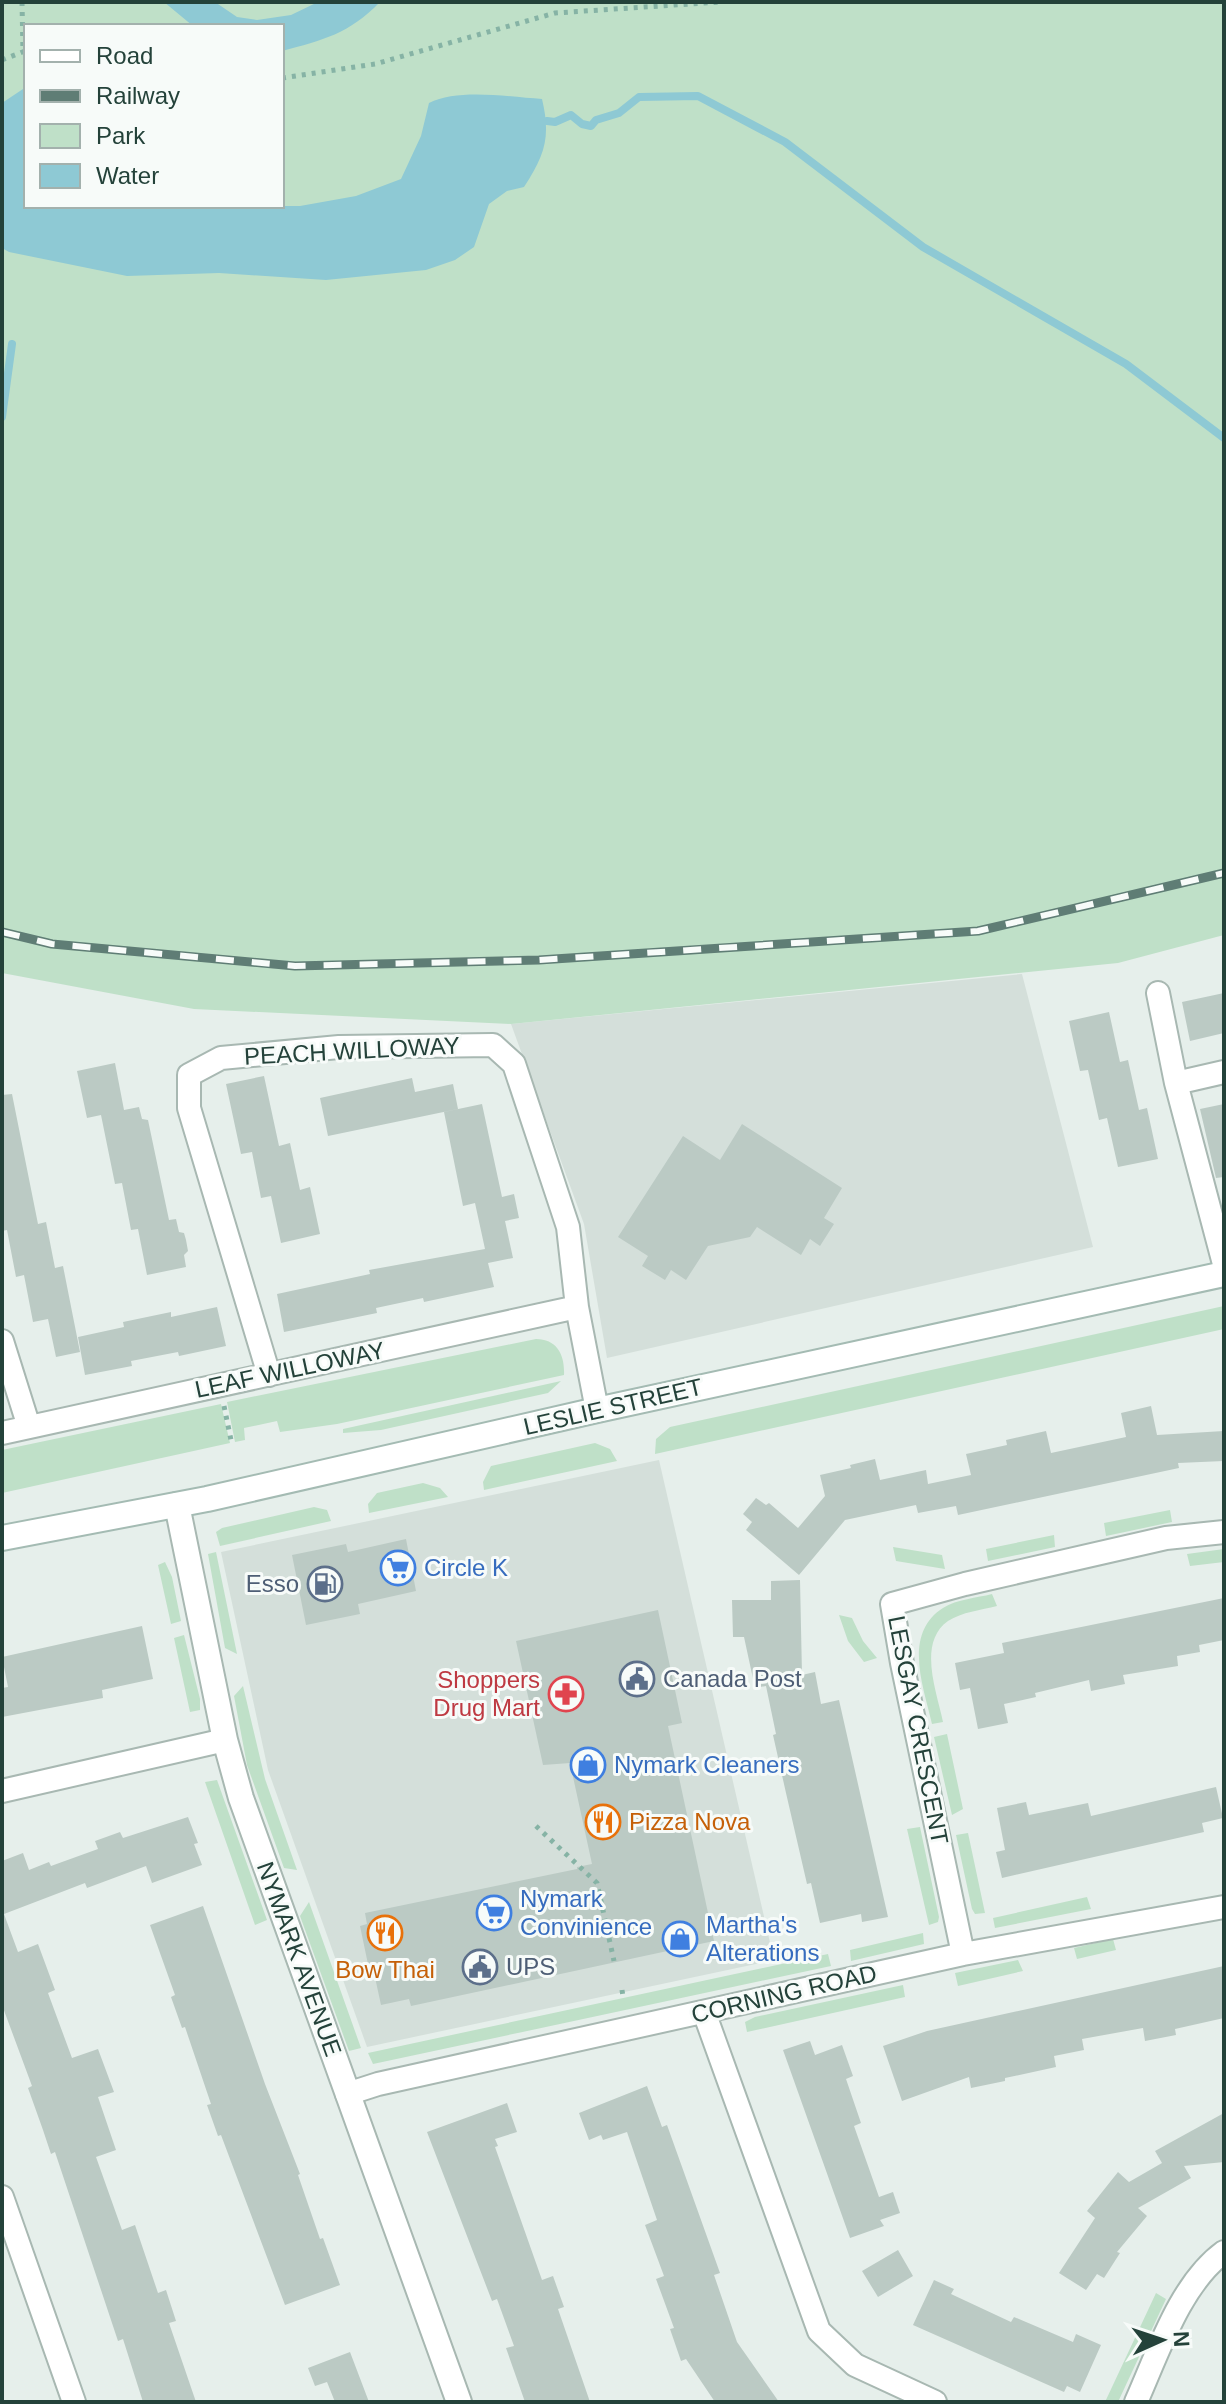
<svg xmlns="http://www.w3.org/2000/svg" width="1226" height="2404" viewBox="0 0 1226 2404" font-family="Arial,sans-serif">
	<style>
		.built { fill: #d4dfda }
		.green { fill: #bfe0c8; fill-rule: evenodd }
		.water { fill: #8ec9d4 }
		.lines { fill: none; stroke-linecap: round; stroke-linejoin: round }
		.stream { stroke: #8ec9d4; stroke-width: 8 }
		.building { fill: #bbcac4 }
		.minor-casing { stroke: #a8b8b2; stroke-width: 26 }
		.tertiary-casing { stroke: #a8b8b2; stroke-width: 28 }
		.secondary-casing { stroke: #a4bbb3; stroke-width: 28 }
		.path { stroke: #86b3a5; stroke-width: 5; stroke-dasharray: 4 6; stroke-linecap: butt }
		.minor { stroke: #fff; stroke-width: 22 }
		.tertiary { stroke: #fff; stroke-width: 24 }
		.secondary { stroke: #fff; stroke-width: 24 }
		.rail-casing { stroke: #5f7d75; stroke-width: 9 }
		.rail { stroke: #f7fbf9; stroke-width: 6; stroke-dasharray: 18; stroke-linecap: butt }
		.labels { text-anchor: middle; stroke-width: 6; stroke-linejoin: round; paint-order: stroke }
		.street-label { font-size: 24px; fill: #24423a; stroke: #f7fbf9 }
		.shop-label { font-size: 24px; fill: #366cbe; stroke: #f7fbf9; text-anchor: start }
		.service-label { font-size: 24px; fill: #4e5e75; stroke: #f7fbf9; text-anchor: start }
		.health-label { font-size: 24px; fill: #be3a42; stroke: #f7fbf9; text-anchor: end }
		.food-label { font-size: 24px; fill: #c56008; stroke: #f7fbf9; text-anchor: start }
	</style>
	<rect width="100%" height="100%" fill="#e6efeb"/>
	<path class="built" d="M 1022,974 L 1093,1247 L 607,1358 L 584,1224 L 511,1024 Z
		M 659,1460 L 774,1960 L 367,2047 L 268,1770 L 221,1552 Z"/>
	<path class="green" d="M 2,2 L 1224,2 L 1224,935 L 1118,963 L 511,1024 L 194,1009 L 2,973 ZM 26,26 L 282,26 L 282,206 L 26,206 Z
		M 1224,1306 L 1224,1329 L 655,1454 L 656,1439 L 670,1427 Z
		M 536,1339 C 557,1339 565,1355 564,1375 L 337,1424 L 280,1432 L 277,1421 L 244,1428 L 245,1440 L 235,1442 L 227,1402 Z
		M 561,1381 L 548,1393 L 381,1430 L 343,1433 L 343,1429 Z
		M 221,1404 L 230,1443 L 2,1493 L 2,1450 Z
		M 595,1443 L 610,1449 L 617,1461 L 484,1490 L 483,1482 L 491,1466 Z
		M 423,1483 L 440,1488 L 448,1497 L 369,1513 L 368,1504 L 377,1493 Z
		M 314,1507 L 327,1510 L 331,1521 L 220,1546 L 216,1532 L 222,1528 Z
		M 1170,1510 L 1172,1522 L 1106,1536 L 1104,1523 Z
		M 1054,1535 L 1055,1547 L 988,1561 L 986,1549 Z
		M 893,1547 L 942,1555 L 945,1569 L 896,1561 Z
		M 1224,1549 L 1224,1562 L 1190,1566 L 1187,1554 Z
		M 216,1552 L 237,1654 L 225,1648 L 208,1554 Z
		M 165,1562 L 172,1577 L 181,1621 L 171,1624 L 158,1565 Z
		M 992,1594 L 997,1606 C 981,1610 962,1612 948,1621 C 917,1643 937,1692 943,1722 L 932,1724 C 924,1688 902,1634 943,1608 C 957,1599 977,1598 992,1594 Z
		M 839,1615 L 852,1618 L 863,1641 L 877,1658 L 864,1662 L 848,1641 Z
		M 184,1635 L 200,1699 L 200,1710 L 190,1712 L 174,1638 Z
		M 243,1686 L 265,1779 L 297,1870 L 284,1868 L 247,1765 L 234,1696 Z
		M 947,1734 L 963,1809 L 952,1815 L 934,1737 Z
		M 217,1780 L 267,1920 L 255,1925 L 205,1782 Z
		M 920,1827 L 939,1917 L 938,1922 L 929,1925 L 907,1829 Z
		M 968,1833 L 985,1913 L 975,1914 L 972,1909 L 956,1835 Z
		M 1087,1897 L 1091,1909 L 995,1928 L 993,1918 Z
		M 309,1902 L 361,2048 L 349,2051 L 300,1916 Z
		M 923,1933 L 924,1944 L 851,1961 L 850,1950 Z
		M 1113,1939 L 1116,1950 L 1077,1959 L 1074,1948 Z
		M 828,1954 L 831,1966 L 373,2064 L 368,2053 Z
		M 1018,1960 L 1023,1971 L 958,1986 L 955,1973 Z
		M 903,1985 L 905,1997 L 747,2032 L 745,2022 L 755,2017 Z
		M 1156,2293 L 1166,2299 L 1118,2402 L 1105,2402 Z"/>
	<path class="water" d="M 164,2 L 215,2 L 237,17 L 257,20 L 291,15 L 318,2 L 380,2 C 349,34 323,40 282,51 L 282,26 L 193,26 Z
		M 26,87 L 26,206 L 300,206 L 356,196 L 401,179 L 421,136 L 429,103 C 458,88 510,97 542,99 C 551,137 545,155 524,187 L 507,191 L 489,204 L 474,247 L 455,260 L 426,270 L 326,280 L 219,273 L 127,276 L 9,252 L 2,248 L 2,103 Z"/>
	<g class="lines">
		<path class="stream" d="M 547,121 L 555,122 L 571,115 L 582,124 L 591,126 L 596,120 L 619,113 L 639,97 L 698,96 L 785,142 L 923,247 L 1126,364 L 1224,438
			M 2,417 L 12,344"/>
	</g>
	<path class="building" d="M 1224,993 L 1224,1033 L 1190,1041 L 1182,1002 Z
		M 1109,1012 L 1120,1062 L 1128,1060 L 1139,1110 L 1147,1108 L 1158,1159 L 1118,1167 L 1107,1118 L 1099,1120 L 1088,1070 L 1080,1071 L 1069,1021 Z
		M 115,1063 L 124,1110 L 139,1107 L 142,1119 L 148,1120 L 169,1220 L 176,1219 L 179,1232 L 184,1233 L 186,1240 L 188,1251 L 184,1255 L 186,1267 L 147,1275 L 138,1229 L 131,1230 L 122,1183 L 115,1184 L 101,1115 L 87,1118 L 77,1071 Z
		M 264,1076 L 279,1146 L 290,1143 L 300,1190 L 310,1187 L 320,1234 L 281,1243 L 271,1196 L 261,1198 L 252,1152 L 241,1154 L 226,1084 Z
		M 412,1078 L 415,1092 L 453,1084 L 458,1109 L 328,1136 L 320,1098 Z
		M 12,1094 L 38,1224 L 46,1222 L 55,1268 L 63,1266 L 80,1352 L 56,1357 L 48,1319 L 33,1322 L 24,1275 L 16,1277 L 7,1230 L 2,1231 L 2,1095 Z
		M 482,1104 L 502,1197 L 514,1194 L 519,1218 L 505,1221 L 513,1258 L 488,1263 L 494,1287 L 424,1302 L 423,1298 L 376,1308 L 377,1313 L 284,1332 L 277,1294 L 370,1274 L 369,1270 L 485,1249 L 475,1203 L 463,1206 L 444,1112 Z
		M 1224,1104 L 1224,1177 L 1216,1178 L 1200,1109 Z
		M 742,1124 L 842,1188 L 824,1218 L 834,1224 L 820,1246 L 810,1239 L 801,1255 L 757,1227 L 750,1237 L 708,1246 L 686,1280 L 671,1270 L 665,1280 L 642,1266 L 648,1256 L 618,1237 L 683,1136 L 720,1160 Z
		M 217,1307 L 226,1346 L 179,1356 L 178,1352 L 131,1361 L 132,1366 L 85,1375 L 78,1337 L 124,1327 L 123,1322 L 171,1312 L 171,1317 Z
		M 1151,1406 L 1157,1435 L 1224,1431 L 1224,1461 L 1178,1463 L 1179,1468 L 958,1515 L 956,1506 L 918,1513 L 916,1505 L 845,1520 L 799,1575 L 746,1530 L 752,1522 L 743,1514 L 756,1498 L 766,1505 L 769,1503 L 798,1528 L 825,1496 L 820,1475 L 851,1468 L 850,1465 L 875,1459 L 880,1480 L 926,1470 L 928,1484 L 971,1475 L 966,1454 L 1007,1445 L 1006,1440 L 1046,1431 L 1051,1453 L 1126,1437 L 1121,1413 Z
		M 406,1539 L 416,1591 L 358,1604 L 360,1614 L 306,1625 L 292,1555 L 346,1544 L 348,1552 Z
		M 800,1580 L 802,1675 L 815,1672 L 821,1704 L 839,1700 L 888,1917 L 862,1922 L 861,1914 L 820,1923 L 811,1883 L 807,1884 L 786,1793 L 773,1735 L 776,1734 L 766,1686 L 755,1688 L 744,1637 L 733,1637 L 732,1600 L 771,1600 L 771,1581 Z
		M 1224,1598 L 1224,1640 L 1199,1645 L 1200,1652 L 1177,1656 L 1178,1666 L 1123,1675 L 1125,1684 L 1091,1691 L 1089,1680 L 1035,1693 L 1036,1697 L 1004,1704 L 1008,1723 L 978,1729 L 970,1688 L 960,1690 L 955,1663 L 1004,1653 L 1002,1643 Z
		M 658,1610 L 682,1723 L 668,1726 L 714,1941 L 411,2006 L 409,1999 L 381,2005 L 373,1968 L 369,1969 L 360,1926 L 367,1924 L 365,1913 L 577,1869 L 577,1867 L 592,1864 L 570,1763 L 543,1765 L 516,1641 Z
		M 142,1626 L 153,1679 L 102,1690 L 103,1698 L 2,1717 L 2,1688 L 8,1687 L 2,1657 Z
		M 1216,1787 L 1223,1818 L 1202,1823 L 1204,1832 L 1002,1878 L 996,1852 L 1005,1850 L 997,1808 L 1026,1802 L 1029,1815 L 1088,1803 L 1091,1816 Z
		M 188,1817 L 198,1843 L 194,1844 L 202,1865 L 152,1883 L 146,1866 L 87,1888 L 85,1883 L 4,1914 L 18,1952 L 38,1944 L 55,1990 L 48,1993 L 72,2058 L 98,2049 L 114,2092 L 98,2097 L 116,2150 L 96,2157 L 122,2230 L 135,2225 L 158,2293 L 166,2290 L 176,2321 L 169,2323 L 196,2402 L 143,2402 L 123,2339 L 118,2341 L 55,2152 L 51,2154 L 43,2130 L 28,2088 L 32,2086 L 2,2005 L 2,1861 L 23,1853 L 29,1870 L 49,1862 L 51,1866 L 98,1849 L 95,1841 L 120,1832 L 123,1838 Z
		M 203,1906 L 265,2084 L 300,2174 L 298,2175 L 320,2239 L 323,2238 L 340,2285 L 285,2305 L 221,2135 L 218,2136 L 207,2105 L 211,2104 L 185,2027 L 182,2028 L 171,1997 L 175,1995 L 150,1925 Z
		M 1224,1966 L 1224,2018 L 1175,2029 L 1176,2035 L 1145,2041 L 1143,2028 L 1082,2039 L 1084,2050 L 1054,2056 L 1056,2067 L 1005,2078 L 1005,2081 L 971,2088 L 969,2077 L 902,2101 L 883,2046 L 927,2031 Z
		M 810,2041 L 815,2055 L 842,2045 L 853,2076 L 846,2079 L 861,2123 L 854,2126 L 879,2197 L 893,2192 L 900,2213 L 880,2220 L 884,2226 L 850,2238 L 783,2050 Z
		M 647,2086 L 662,2127 L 667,2125 L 720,2273 L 714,2275 L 737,2342 L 779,2402 L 715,2402 L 686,2359 L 681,2361 L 670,2329 L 674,2328 L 656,2279 L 664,2276 L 645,2225 L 657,2220 L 627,2132 L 603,2140 L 601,2135 L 589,2140 L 579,2113 Z
		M 507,2103 L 517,2132 L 495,2139 L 498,2146 L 495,2147 L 542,2280 L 553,2276 L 564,2307 L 558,2309 L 590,2402 L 525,2402 L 506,2348 L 514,2346 L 497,2299 L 492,2301 L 427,2132 Z
		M 1224,2113 L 1224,2162 L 1184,2166 L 1191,2178 L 1138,2208 L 1147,2216 L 1117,2252 L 1120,2253 L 1104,2278 L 1097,2274 L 1086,2290 L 1059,2273 L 1095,2218 L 1087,2211 L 1118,2172 L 1129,2182 L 1162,2163 L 1155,2151 Z
		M 898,2250 L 913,2276 L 878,2297 L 862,2271 Z
		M 934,2280 L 954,2289 L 951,2294 L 1011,2322 L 1014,2317 L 1073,2342 L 1076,2334 L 1101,2345 L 1080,2392 L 1067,2386 L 1064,2392 L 913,2325 Z
		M 350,2352 L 369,2402 L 335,2402 L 327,2382 L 315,2386 L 308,2368 Z"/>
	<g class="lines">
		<g class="minor-casing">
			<path id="minor" d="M 1158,993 L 1176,1083 L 1224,1264
				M 1176,1083 L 1224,1072
				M 2,1341 L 29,1427
				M 269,1375 L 189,1108 L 189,1075 L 221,1058 L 339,1047 L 493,1045 L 514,1064 L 568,1227 L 577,1307 L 597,1410
				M 2,1433 L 577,1307
				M 2,1791 L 225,1740
				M 963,1954 L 902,1663 L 892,1604 L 965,1584 L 1166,1538 L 1224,1532
				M 704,2012 L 819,2331 L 855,2365 L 935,2402
				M 347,2094 L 378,2084 L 963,1954 L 1224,1907
				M 2,2197 L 74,2402
				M 1136,2402 C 1158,2353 1180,2284 1224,2252"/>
		</g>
		<g class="tertiary-casing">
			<path id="tertiary" d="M 177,1505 L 225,1740 L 241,1798 L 459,2402"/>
		</g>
		<g class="secondary-casing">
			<path id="secondary" d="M 2,1538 L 207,1499 L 597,1410 L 1224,1274"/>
		</g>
		<path class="path" d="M 22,2 L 23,52
			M 2,60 L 25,51
			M 282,78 L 375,64 L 555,13 L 720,2
			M 224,1406 L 232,1445
			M 536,1826 L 597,1883 L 614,1961
			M 622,1990 L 623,1997"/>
		<use href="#minor" class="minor"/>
		<use href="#tertiary" class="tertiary"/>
		<use href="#secondary" class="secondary"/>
		<g class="rail-casing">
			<path id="rail" d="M 2,932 L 52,944 L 295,966 L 539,960 L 978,931 L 1224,873"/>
		</g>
		<use href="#rail" class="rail"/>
	</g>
	<defs>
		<g id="supermarket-ring" transform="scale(1.8)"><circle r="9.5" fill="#f7fbf9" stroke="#3f7fe0" stroke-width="1.5"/><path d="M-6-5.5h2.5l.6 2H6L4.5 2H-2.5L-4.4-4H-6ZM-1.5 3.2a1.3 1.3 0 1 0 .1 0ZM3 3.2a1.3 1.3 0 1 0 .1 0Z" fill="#3f7fe0"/></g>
		<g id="fuel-ring" transform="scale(1.8)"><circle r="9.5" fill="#f7fbf9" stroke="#5c6f8a" stroke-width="1.5"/><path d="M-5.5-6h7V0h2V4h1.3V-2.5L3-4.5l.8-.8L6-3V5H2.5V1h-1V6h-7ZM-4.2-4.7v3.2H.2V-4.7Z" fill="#5c6f8a"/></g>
		<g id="civic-ring" transform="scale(1.8)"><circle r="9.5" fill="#f7fbf9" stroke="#5c6f8a" stroke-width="1.5"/><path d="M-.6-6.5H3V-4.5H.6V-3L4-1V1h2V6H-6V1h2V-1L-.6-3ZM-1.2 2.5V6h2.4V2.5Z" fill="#5c6f8a"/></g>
		<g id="pharmacy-ring" transform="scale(1.8)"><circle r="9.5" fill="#f7fbf9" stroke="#e0444e" stroke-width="1.5"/><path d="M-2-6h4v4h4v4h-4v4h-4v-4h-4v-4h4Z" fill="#e0444e"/></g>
		<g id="shop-ring" transform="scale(1.8)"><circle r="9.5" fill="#f7fbf9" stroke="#3f7fe0" stroke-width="1.5"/><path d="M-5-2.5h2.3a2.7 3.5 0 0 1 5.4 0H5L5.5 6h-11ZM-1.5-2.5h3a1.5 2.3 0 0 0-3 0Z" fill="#3f7fe0"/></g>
		<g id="restaurant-ring" transform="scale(1.8)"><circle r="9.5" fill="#f7fbf9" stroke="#e8710a" stroke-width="1.5"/><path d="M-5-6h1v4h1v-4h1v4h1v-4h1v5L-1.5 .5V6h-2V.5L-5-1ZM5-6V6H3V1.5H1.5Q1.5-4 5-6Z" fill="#e8710a"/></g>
	</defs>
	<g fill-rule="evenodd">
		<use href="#supermarket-ring" x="398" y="1568"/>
		<use href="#fuel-ring" x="325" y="1584"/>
		<use href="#civic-ring" x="637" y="1679"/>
		<use href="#pharmacy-ring" x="566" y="1694"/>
		<use href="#shop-ring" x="588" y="1765"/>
		<use href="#restaurant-ring" x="603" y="1822"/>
		<use href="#supermarket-ring" x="494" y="1913"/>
		<use href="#restaurant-ring" x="385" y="1933"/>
		<use href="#shop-ring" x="680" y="1939"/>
		<use href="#civic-ring" x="480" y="1967"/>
	</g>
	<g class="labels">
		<g class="street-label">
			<text transform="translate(352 1051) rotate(-3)" y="8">PEACH WILLOWAY</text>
			<text transform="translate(290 1370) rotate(-12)" y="8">LEAF WILLOWAY</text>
			<text transform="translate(613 1407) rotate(-13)" y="8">LESLIE STREET</text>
			<text transform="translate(918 1730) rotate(79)" y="8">LESGAY CRESCENT</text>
			<text transform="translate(299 1959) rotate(70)" y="8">NYMARK AVENUE</text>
			<text transform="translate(784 1994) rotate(-13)" y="8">CORNING ROAD</text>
		</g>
		<g class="shop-label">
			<text x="424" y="1576">Circle K</text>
			<text x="614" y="1773">Nymark Cleaners</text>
			<text x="520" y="1907">Nymark<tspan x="520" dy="28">Convinience</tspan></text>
			<text x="706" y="1933">Martha's<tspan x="706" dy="28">Alterations</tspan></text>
		</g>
		<g class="service-label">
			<text x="299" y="1592" text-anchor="end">Esso</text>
			<text x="663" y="1687">Canada Post</text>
			<text x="506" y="1975">UPS</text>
		</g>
		<g class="health-label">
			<text x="540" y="1688">Shoppers<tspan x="540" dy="28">Drug Mart</tspan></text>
		</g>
		<g class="food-label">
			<text x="629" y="1830">Pizza Nova</text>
			<text x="385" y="1978" text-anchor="middle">Bow Thai</text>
		</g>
	</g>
	<rect width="1226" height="2404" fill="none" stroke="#24423a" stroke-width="8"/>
	<rect x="24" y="24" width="260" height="184" fill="#f7fbf9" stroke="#a3b1ad" stroke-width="2"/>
	<rect x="40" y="50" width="40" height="12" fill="#ffffff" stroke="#a3b1ad" stroke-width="2"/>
	<text x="96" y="64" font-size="24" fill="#24423a">Road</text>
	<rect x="40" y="90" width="40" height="12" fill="#5f7d75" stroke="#a3b1ad" stroke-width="2"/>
	<text x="96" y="104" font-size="24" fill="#24423a">Railway</text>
	<rect x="40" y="124" width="40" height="24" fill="#bfe0c8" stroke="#a3b1ad" stroke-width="2"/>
	<text x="96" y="144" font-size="24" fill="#24423a">Park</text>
	<rect x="40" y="164" width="40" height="24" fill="#8ec9d4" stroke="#a3b1ad" stroke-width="2"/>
	<text x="96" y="184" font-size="24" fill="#24423a">Water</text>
	<g transform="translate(1162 2340) rotate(87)" stroke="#f7fbf9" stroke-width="6" paint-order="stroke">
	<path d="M0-6L14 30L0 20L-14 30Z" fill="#24423a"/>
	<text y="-12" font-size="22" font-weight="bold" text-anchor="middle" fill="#24423a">N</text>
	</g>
</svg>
